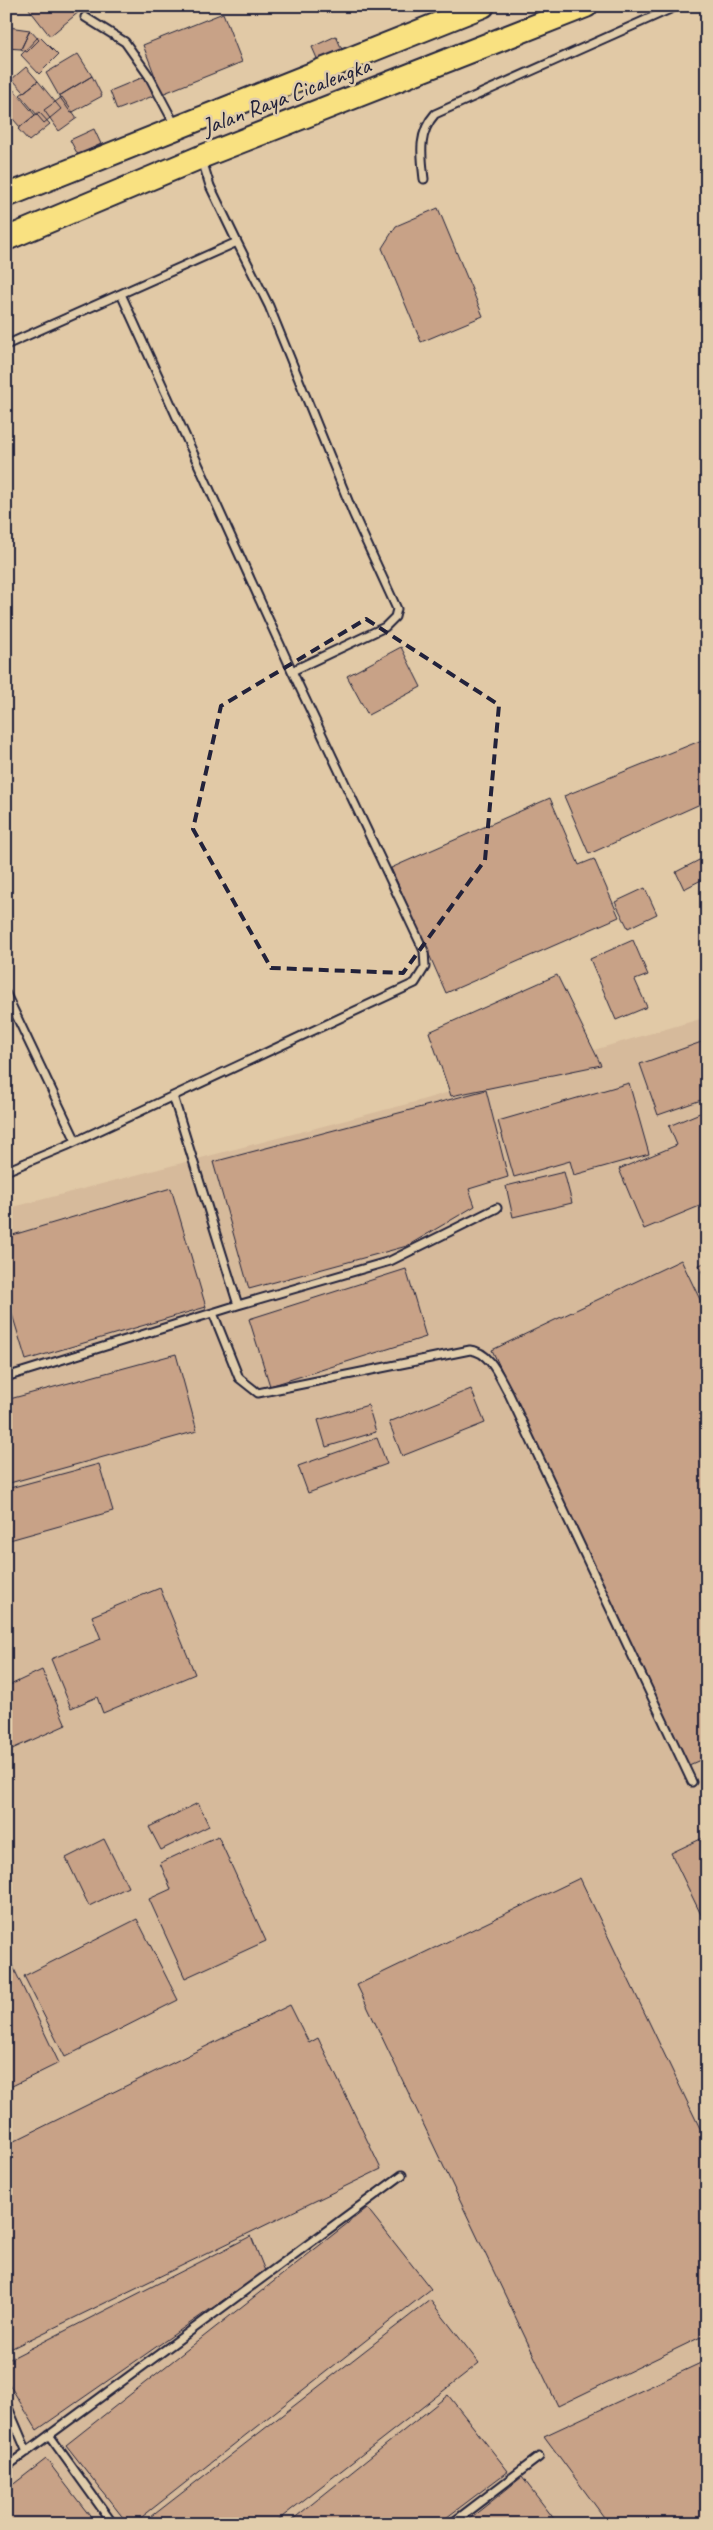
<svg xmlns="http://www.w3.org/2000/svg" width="713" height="2530" viewBox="0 0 713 2530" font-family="Caveat,sans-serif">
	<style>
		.built { fill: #d6ba9b }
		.building { fill: #c8a287; stroke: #22223b }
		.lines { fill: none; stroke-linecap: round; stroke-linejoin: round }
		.service-casing { stroke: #22223b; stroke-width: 11 }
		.trunk-casing { stroke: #22223b; stroke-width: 26 }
		.service { stroke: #e1cdab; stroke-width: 7 }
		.trunk { stroke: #f9e181; stroke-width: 22 }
		.marked { fill: none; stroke: #22223b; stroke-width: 4; stroke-dasharray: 10 6; stroke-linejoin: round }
		.labels { text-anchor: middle; stroke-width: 5; stroke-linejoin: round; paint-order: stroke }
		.street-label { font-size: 24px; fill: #22223b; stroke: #e1cdab }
	</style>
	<rect width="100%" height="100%" fill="#e1c9a6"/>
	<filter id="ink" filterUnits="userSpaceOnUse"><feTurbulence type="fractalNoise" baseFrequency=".02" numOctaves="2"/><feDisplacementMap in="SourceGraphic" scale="10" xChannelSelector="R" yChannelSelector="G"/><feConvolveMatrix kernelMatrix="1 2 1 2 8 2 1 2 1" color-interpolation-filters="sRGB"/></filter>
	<g filter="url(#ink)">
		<path class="built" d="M 707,1017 L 707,2524 L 6,2524 L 6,1209 L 415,1102 Z"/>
		<path class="building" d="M 32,6 L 86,6 L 50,36 L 29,9 Z
			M 223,13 L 242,62 L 162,94 L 143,45 Z
			M 8,27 L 30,30 L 21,49 L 6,48 Z
			M 30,30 L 39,40 L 27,52 L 21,49 Z
			M 39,36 L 58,55 L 39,74 L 21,55 Z
			M 336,36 L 343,52 L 319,63 L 312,47 Z
			M 78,54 L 92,76 L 59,96 L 46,73 Z
			M 26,67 L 38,81 L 24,92 L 12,79 Z
			M 92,76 L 102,96 L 71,113 L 59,96 Z
			M 146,76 L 153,96 L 117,110 L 110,91 Z
			M 38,81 L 61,109 L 44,123 L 20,95 Z
			M 14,90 L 35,115 L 20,127 L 6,111 L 6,97 Z
			M 62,97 L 77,118 L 59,131 L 44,110 Z
			M 39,112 L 50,124 L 29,141 L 18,129 Z
			M 94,129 L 101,144 L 78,155 L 70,140 Z
			M 438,208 L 483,316 L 421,342 L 382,248 L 396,226 Z
			M 401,647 L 421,687 L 368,715 L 347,676 Z
			M 707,738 L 707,801 L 589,854 L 564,796 Z
			M 550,798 L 579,865 L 594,859 L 619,917 L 446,993 L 391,868 Z
			M 707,856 L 707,877 L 684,889 L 676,872 Z
			M 645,888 L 657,914 L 628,928 L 615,902 Z
			M 633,940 L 648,975 L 635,980 L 647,1007 L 616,1020 L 590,959 Z
			M 557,975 L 601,1065 L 451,1096 L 429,1032 Z
			M 707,1040 L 707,1098 L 658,1115 L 640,1064 Z
			M 629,1083 L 649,1154 L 574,1175 L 570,1161 L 514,1177 L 498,1121 Z
			M 486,1090 L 508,1177 L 469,1189 L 475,1206 L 407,1246 L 249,1289 L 213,1162 Z
			M 707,1110 L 707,1203 L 644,1229 L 619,1169 L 677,1145 L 669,1126 Z
			M 564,1172 L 572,1203 L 513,1217 L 506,1186 Z
			M 171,1188 L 206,1307 L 26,1360 L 8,1301 L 6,1301 L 6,1237 Z
			M 681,1260 L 707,1314 L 707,1757 L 689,1765 L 492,1350 Z
			M 707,1262 L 707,1281 L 699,1265 Z
			M 406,1269 L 426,1337 L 270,1386 L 249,1319 Z
			M 176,1354 L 197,1431 L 6,1484 L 6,1400 Z
			M 471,1389 L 485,1423 L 402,1456 L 389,1422 Z
			M 368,1405 L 376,1432 L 326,1447 L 318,1420 Z
			M 377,1438 L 387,1464 L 308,1493 L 298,1466 Z
			M 99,1464 L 113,1511 L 6,1541 L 6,1489 Z
			M 160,1588 L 195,1674 L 103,1713 L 97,1697 L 71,1708 L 51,1659 L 101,1639 L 92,1616 Z
			M 42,1670 L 66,1725 L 12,1749 L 6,1736 L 6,1687 Z
			M 198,1803 L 209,1826 L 161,1850 L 149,1827 Z
			M 218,1836 L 266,1941 L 185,1978 L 149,1899 L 171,1889 L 160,1863 Z
			M 707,1836 L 707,1927 L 671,1853 Z
			M 104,1839 L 128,1887 L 89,1906 L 66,1858 Z
			M 580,1878 L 707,2143 L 707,2334 L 558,2406 L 357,1985 Z
			M 137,1919 L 178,2000 L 65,2057 L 24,1976 Z
			M 6,1952 L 59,2063 L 6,2089 Z
			M 290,2005 L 309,2043 L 318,2038 L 381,2169 L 6,2351 L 6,2145 Z
			M 367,2208 L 431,2289 L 133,2524 L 128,2524 L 66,2445 Z
			M 251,2236 L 265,2271 L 37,2430 L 6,2379 L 6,2361 Z
			M 430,2300 L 479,2363 L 273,2524 L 142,2524 Z
			M 707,2360 L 707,2524 L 609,2524 L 544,2436 Z
			M 448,2395 L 508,2471 L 438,2524 L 287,2524 Z
			M 46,2459 L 96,2524 L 6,2524 L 6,2490 Z
			M 522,2477 L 558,2524 L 463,2524 Z"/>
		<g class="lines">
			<g class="service-casing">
				<path id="service" d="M 85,17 L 125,42 L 149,76 L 175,125
					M 202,160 L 210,186 L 237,242
					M 424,179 C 421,154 418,133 435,114 L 677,6
					M 6,345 L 237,242 L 269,306 L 353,513 L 397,609 L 395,617 L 385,627 L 292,671
					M 6,994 L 76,1141
					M 173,1096 L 238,1305
					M 6,1171 L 66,1146 L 415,983 L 425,967 L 424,951 L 292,671 L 121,294
					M 213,1313 L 239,1378 L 258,1393 L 470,1350 C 491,1352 499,1377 509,1394 L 692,1782
					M 6,1377 L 238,1305 L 390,1261 L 497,1208
					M 6,2403 L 27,2452
					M 49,2435 L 113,2524
					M 6,2467 L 402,2175
					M 451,2524 L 539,2457"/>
			</g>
			<g class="trunk-casing">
				<path id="trunk" d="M 6,196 L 483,6
					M 6,239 L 201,157 L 586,6"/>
			</g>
			<use href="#service" class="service"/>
			<use href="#trunk" class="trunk"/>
		</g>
	</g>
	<path class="marked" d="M 366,619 L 499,705 L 485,860 L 403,973 L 271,968 L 193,829 L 221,706 Z"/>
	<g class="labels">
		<g class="street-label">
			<text transform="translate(286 96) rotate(-21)" y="8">Jalan Raya Cicalengka</text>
		</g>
	</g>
	<rect width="713" height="2530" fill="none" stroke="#e1cdab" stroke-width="25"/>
	<rect x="12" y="12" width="688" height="2505" fill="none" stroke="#22223b" stroke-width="2" filter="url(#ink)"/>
</svg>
